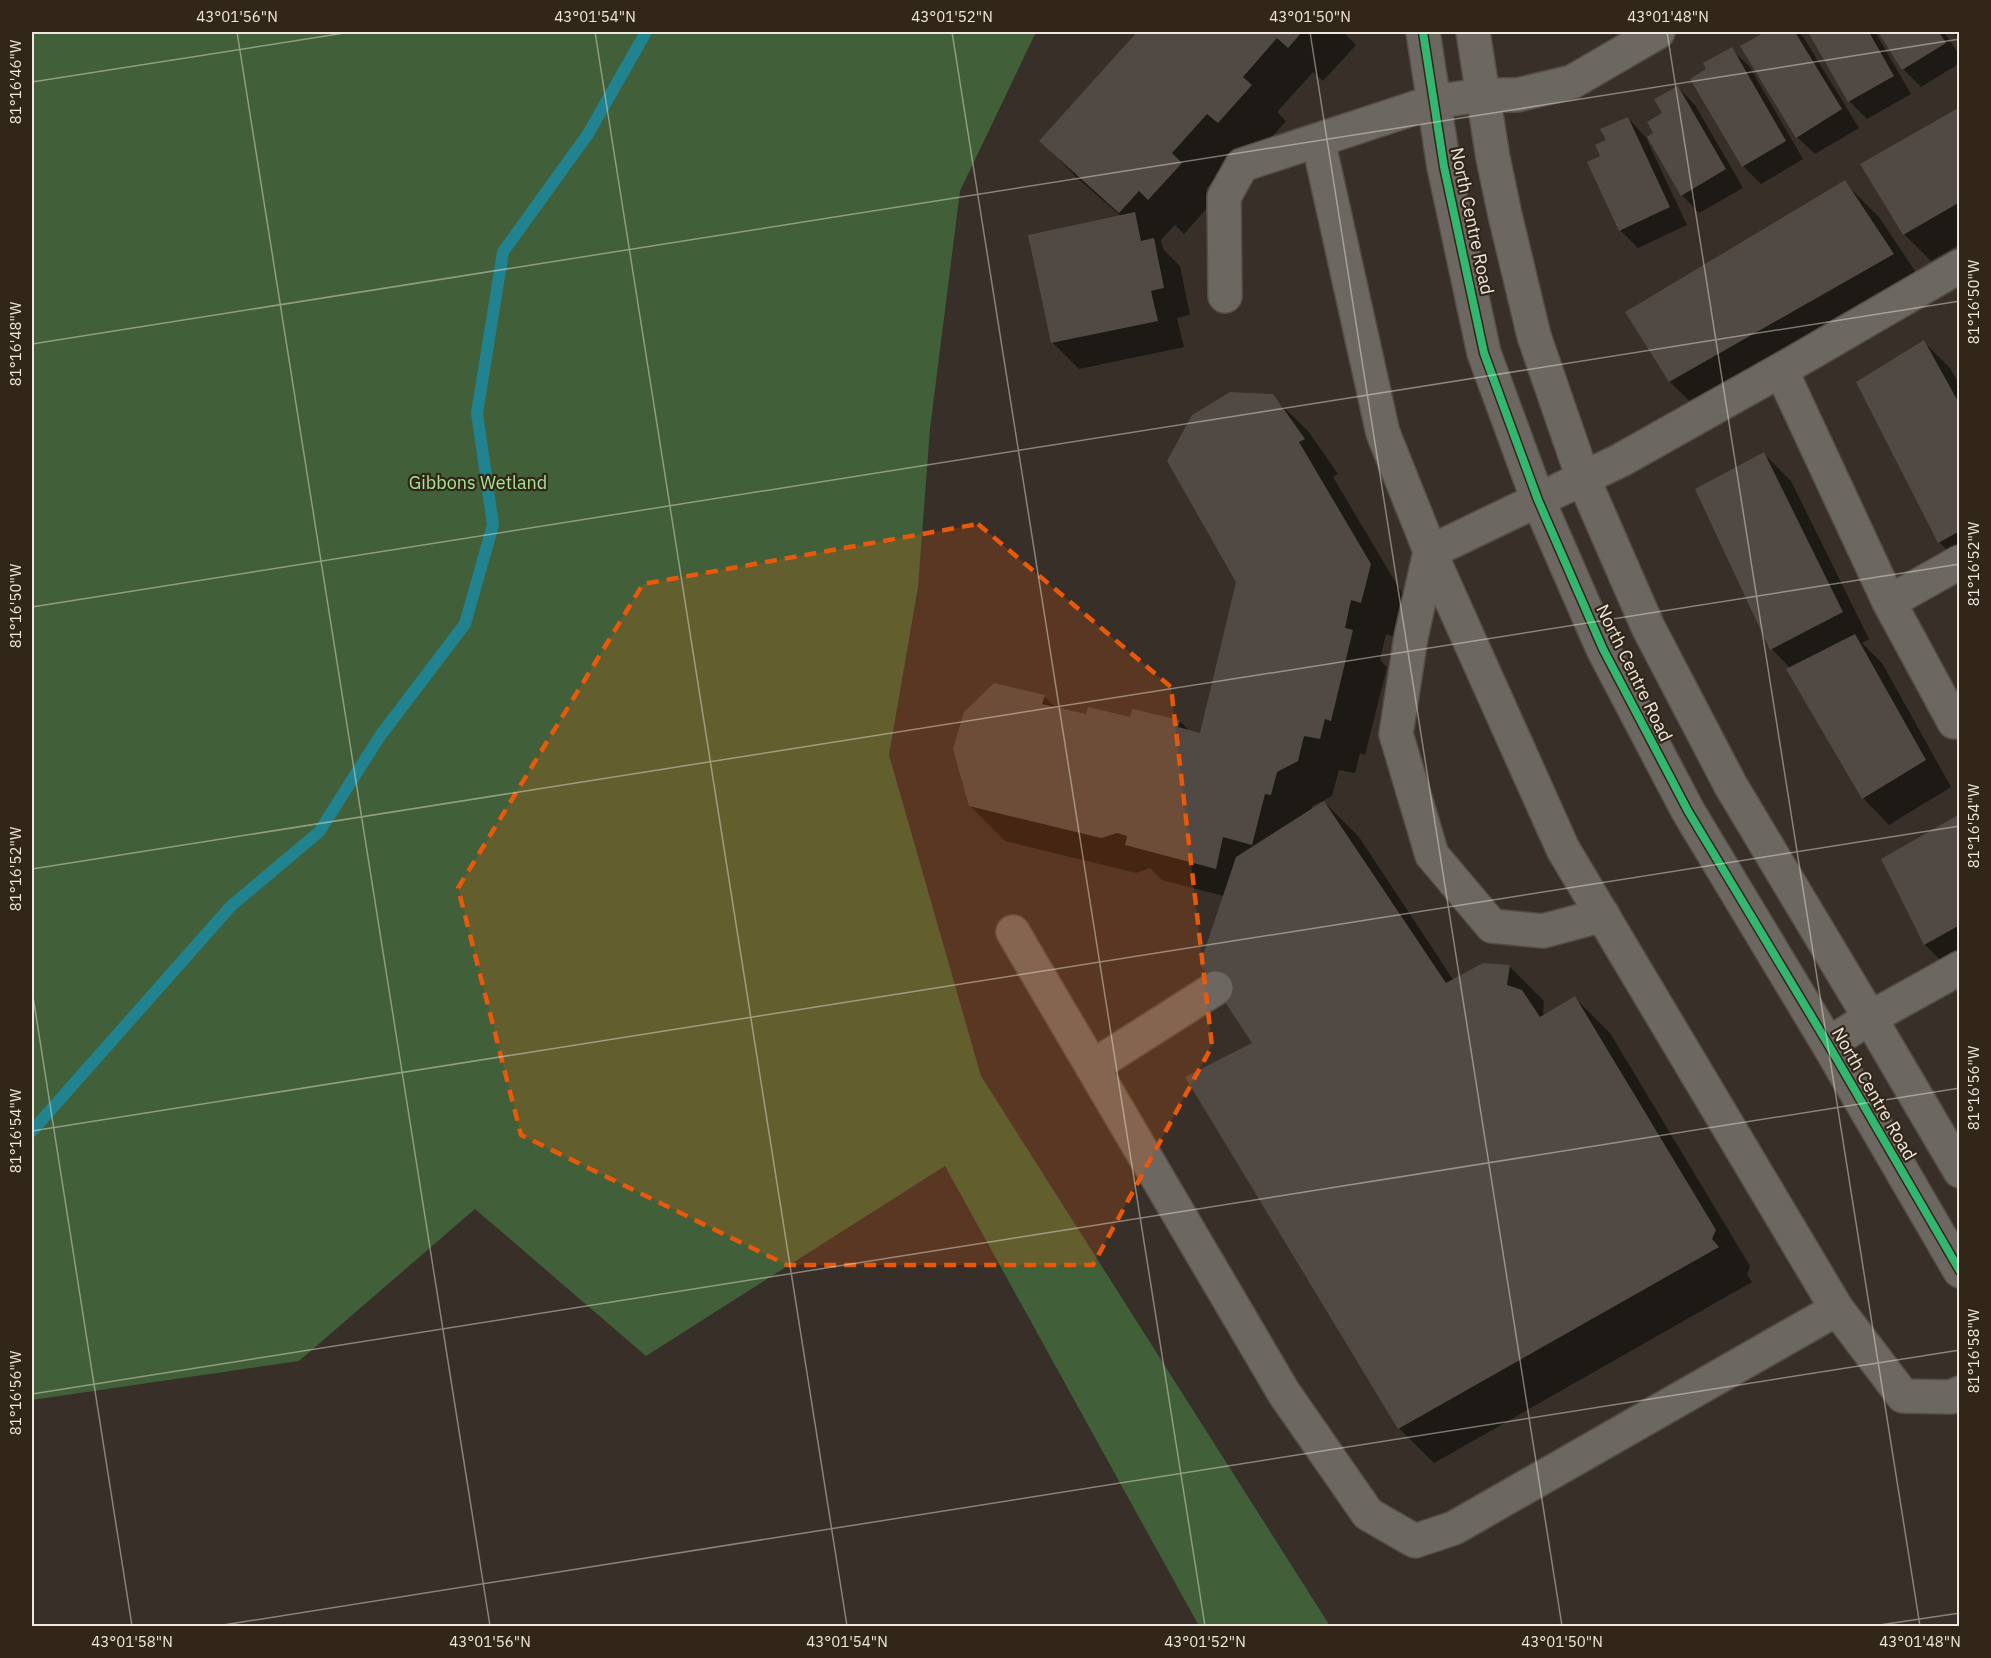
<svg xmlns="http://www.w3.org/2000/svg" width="1991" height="1658" viewBox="0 0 1991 1658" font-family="'IBM Plex Sans',sans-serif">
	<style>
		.green { fill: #415f38 }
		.shadow { fill: #0007; fill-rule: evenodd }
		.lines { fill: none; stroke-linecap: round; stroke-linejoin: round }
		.stream { stroke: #21838f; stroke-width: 12 }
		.building { fill: #514a44 }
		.minor-casing { stroke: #544e47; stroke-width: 36 }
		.minor { stroke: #6d6762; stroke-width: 33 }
		.cycleway-casing { stroke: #322619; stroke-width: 11 }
		.cycleway { stroke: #33b770; stroke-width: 8 }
		.marked { fill: #e8590c; fill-opacity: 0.2; stroke: #e8590c; stroke-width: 4.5; stroke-dasharray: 12 8; stroke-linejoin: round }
		.ticks { fill: none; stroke: #f0e8df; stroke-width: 1.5; stroke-opacity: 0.45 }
		.labels { text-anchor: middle; stroke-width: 4.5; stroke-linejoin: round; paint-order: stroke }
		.street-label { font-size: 18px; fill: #f0e8df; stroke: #322619 }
		.park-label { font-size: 18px; fill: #a4e598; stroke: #322619 }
		.neatline { fill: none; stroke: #f0e8df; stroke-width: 2 }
		.ticks-label { font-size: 15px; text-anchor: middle; fill: #f0e8df }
	</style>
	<rect width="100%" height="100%" fill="#372f28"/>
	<path class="green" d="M 32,32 L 1036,32 L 960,191 L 930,429 L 918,587 L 889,755 L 981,1076 L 1330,1626 L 1199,1626 L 945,1166 L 646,1356 L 475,1209 L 299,1361 L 32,1400 Z"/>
	<path class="shadow" d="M 1139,32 L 1349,32 L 1346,35 L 1356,45 L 1323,81 L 1313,72 L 1277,112 L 1286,121 L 1254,157 L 1243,147 L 1206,189 L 1216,198 L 1184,234 L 1175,225 L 1161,240 L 1163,249 L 1180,266 L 1190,315 L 1177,318 L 1184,347 L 1079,369 L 1053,343 L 1030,236 L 1121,216 L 1075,176 L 1041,141 Z
		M 1768,32 L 1798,32 L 1804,38 L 1859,128 L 1815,154 L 1797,137 L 1743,47 Z
		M 1810,32 L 1875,32 L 1911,94 L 1867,119 L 1849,101 Z
		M 1880,32 L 1944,32 L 1960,56 L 1960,63 L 1921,87 L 1903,69 Z
		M 1953,32 L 1960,32 L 1960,40 L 1954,34 Z
		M 1731,49 L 1749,66 L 1803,159 L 1761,184 L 1743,166 L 1708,70 Z
		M 1678,87 L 1695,105 L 1743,188 L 1699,213 L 1682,195 L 1649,138 L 1647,140 L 1687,225 L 1638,248 L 1620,230 L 1602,157 L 1608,141 L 1628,118 L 1647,139 L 1655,134 Z
		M 1960,109 L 1960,244 L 1931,261 L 1904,234 Z
		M 1844,182 L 1879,217 L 1927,289 L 1705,416 L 1670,382 L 1627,312 Z
		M 1924,342 L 1950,368 L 1960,385 L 1960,562 L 1939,542 Z
		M 1272,396 L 1308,431 L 1338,474 L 1333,477 L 1406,600 L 1396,637 L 1386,634 L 1380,660 L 1387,667 L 1365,755 L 1360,753 L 1355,773 L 1339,770 L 1332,796 L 1323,801 L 1359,837 L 1454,981 L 1509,966 L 1544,1001 L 1543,1013 L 1545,1015 L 1575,998 L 1610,1033 L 1750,1266 L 1747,1275 L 1752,1282 L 1434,1463 L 1399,1428 L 1254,1044 L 1224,896 L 1162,880 L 1150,868 L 1136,873 L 1005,841 L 970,806 L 1044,696 L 1057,709 L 1087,716 L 1132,719 L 1133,711 L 1180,721 L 1190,732 L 1201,734 L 1237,582 ZM 1322,801 L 1323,803 L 1311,811 L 1312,806 Z
		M 1764,454 L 1791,481 L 1869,639 L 1862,643 L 1882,663 L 1951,787 L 1889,825 L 1863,798 L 1791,669 L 1772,649 L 1697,490 Z
		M 1960,815 L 1960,979 L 1925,945 L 1883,859 Z"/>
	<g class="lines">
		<path class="stream" d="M 32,1131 L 231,906 L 319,832 L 380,736 L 465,624 L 493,525 L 477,413 L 503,252 L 588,134 L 646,32"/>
	</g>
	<path class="building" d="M 1137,32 L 1302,32 L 1288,48 L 1277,38 L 1243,77 L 1252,85 L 1218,123 L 1207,114 L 1172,153 L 1182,163 L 1148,200 L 1139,191 L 1119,213 L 1039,141 Z
		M 1765,32 L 1795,32 L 1842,109 L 1796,138 L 1740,46 Z
		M 1808,32 L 1869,32 L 1894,76 L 1848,102 Z
		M 1878,32 L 1939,32 L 1946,43 L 1902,70 Z
		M 1732,47 L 1786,141 L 1742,167 L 1690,79 L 1706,69 L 1703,63 Z
		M 1678,86 L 1726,169 L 1681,196 L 1647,137 L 1653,133 L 1647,122 L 1662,113 L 1654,99 Z
		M 1960,107 L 1960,202 L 1903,235 L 1860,164 Z
		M 1628,117 L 1670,207 L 1619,231 L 1587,162 L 1600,156 L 1595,145 L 1606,140 L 1600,129 Z
		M 1845,180 L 1894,254 L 1669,382 L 1625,312 Z
		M 1135,212 L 1141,241 L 1154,238 L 1164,288 L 1151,291 L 1158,321 L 1051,343 L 1028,235 Z
		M 1924,340 L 1960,405 L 1960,531 L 1938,543 L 1856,382 Z
		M 1230,392 L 1273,394 L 1305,439 L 1299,442 L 1371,564 L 1361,603 L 1351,600 L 1345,628 L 1353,630 L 1331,721 L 1325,719 L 1320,739 L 1304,736 L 1298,761 L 1277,772 L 1271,795 L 1265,794 L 1252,845 L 1223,837 L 1216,869 L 1125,845 L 1127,836 L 1117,833 L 1101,838 L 969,806 L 953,749 L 964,712 L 994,683 L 1045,695 L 1042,704 L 1086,714 L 1088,707 L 1130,717 L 1132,709 L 1180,720 L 1178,727 L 1200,733 L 1236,582 L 1167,461 L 1192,415 Z
		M 1764,452 L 1843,612 L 1770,650 L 1695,489 Z
		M 1855,634 L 1926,760 L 1862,799 L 1786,669 Z
		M 1324,801 L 1446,983 L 1483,963 L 1510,965 L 1507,985 L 1522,990 L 1540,1017 L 1575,996 L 1716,1230 L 1712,1239 L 1719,1247 L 1398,1429 L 1185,1077 L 1252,1043 L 1200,964 L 1236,857 Z
		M 1960,814 L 1960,925 L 1924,945 L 1881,859 Z"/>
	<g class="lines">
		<g class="minor-casing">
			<path id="minor" d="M 1423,32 L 1444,167 L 1484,353 L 1538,500 L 1603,649 L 1688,811 L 1828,1044 L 1960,1271
				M 1473,32 L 1493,158 L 1505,215 L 1534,336 L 1583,478 L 1648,627 L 1731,786 L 1870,1018 L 1960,1171
				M 1318,140 L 1383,433 L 1437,568 L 1563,849 L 1837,1309 L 1903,1396 L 1951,1397 L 1960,1393
				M 1225,296 L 1224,197 L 1242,165 L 1433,102 L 1482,95 L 1517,95 L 1572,82 L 1658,32
				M 1781,370 L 1889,602 L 1954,722
				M 1889,602 L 1960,562
				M 1603,915 L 1543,931 L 1492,926 L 1432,855 L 1396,734 L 1411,637 L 1430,552 L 1621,460 L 1781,370 L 1960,266
				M 1013,932 L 1284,1393 L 1368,1514 L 1415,1541 L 1454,1528 L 1837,1309
				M 1828,1044 L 1870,1018 L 1960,968
				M 1092,1067 L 1216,988"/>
		</g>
		<use href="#minor" class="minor"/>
		<g class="cycleway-casing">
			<path id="cycleway" d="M 1423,32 L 1444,167 L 1484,353 L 1538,500 L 1603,649 L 1688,811 L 1828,1044 L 1960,1271"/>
		</g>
		<use href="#cycleway" class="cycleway"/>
	</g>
	<path class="marked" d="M 978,524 L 1171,687 L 1212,1046 L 1093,1265 L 787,1265 L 521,1135 L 458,888 L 643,584 Z"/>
	<path class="ticks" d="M 237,32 L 490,1626M 595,32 L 847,1626M 952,32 L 1205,1626M 1310,32 L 1562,1626M 1667,32 L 1920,1626M 32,82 L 351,32M 32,344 L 1960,39M 32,607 L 1960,301M 32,869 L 1960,564M 32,990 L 132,1626M 32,1131 L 1960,826M 32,1394 L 1960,1088M 217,1626 L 1960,1350M 1873,1626 L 1960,1613"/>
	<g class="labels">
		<g class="street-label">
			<text transform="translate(1472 221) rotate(78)" y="6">North Centre Road</text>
			<text transform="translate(1634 673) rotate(64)" y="6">North Centre Road</text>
			<text transform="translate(1874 1094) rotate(60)" y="6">North Centre Road</text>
		</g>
		<g class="park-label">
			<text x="478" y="489">Gibbons Wetland</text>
		</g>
	</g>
	<rect width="1991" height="1658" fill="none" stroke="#322619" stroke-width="66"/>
	<rect x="33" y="33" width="1925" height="1592" class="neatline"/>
	<g class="ticks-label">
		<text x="237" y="22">43°01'56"N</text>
		<text x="595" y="22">43°01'54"N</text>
		<text x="952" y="22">43°01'52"N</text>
		<text x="1310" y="22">43°01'50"N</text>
		<text x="1668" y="22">43°01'48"N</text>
		<text transform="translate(16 82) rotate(-90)" y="5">81°16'46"W</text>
		<text transform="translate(1974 302) rotate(-90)" y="5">81°16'50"W</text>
		<text transform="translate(16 344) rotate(-90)" y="5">81°16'48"W</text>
		<text transform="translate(1974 564) rotate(-90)" y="5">81°16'52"W</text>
		<text transform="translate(16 606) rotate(-90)" y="5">81°16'50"W</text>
		<text transform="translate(1974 826) rotate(-90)" y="5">81°16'54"W</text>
		<text transform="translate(16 869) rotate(-90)" y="5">81°16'52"W</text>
		<text transform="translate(1974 1088) rotate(-90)" y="5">81°16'56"W</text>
		<text transform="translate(16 1131) rotate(-90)" y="5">81°16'54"W</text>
		<text transform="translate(1974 1351) rotate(-90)" y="5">81°16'58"W</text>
		<text transform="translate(16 1393) rotate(-90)" y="5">81°16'56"W</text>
		<text x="132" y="1647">43°01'58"N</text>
		<text x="490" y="1647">43°01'56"N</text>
		<text x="847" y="1647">43°01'54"N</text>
		<text x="1205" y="1647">43°01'52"N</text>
		<text x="1562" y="1647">43°01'50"N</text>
		<text x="1920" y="1647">43°01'48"N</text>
	</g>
</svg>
